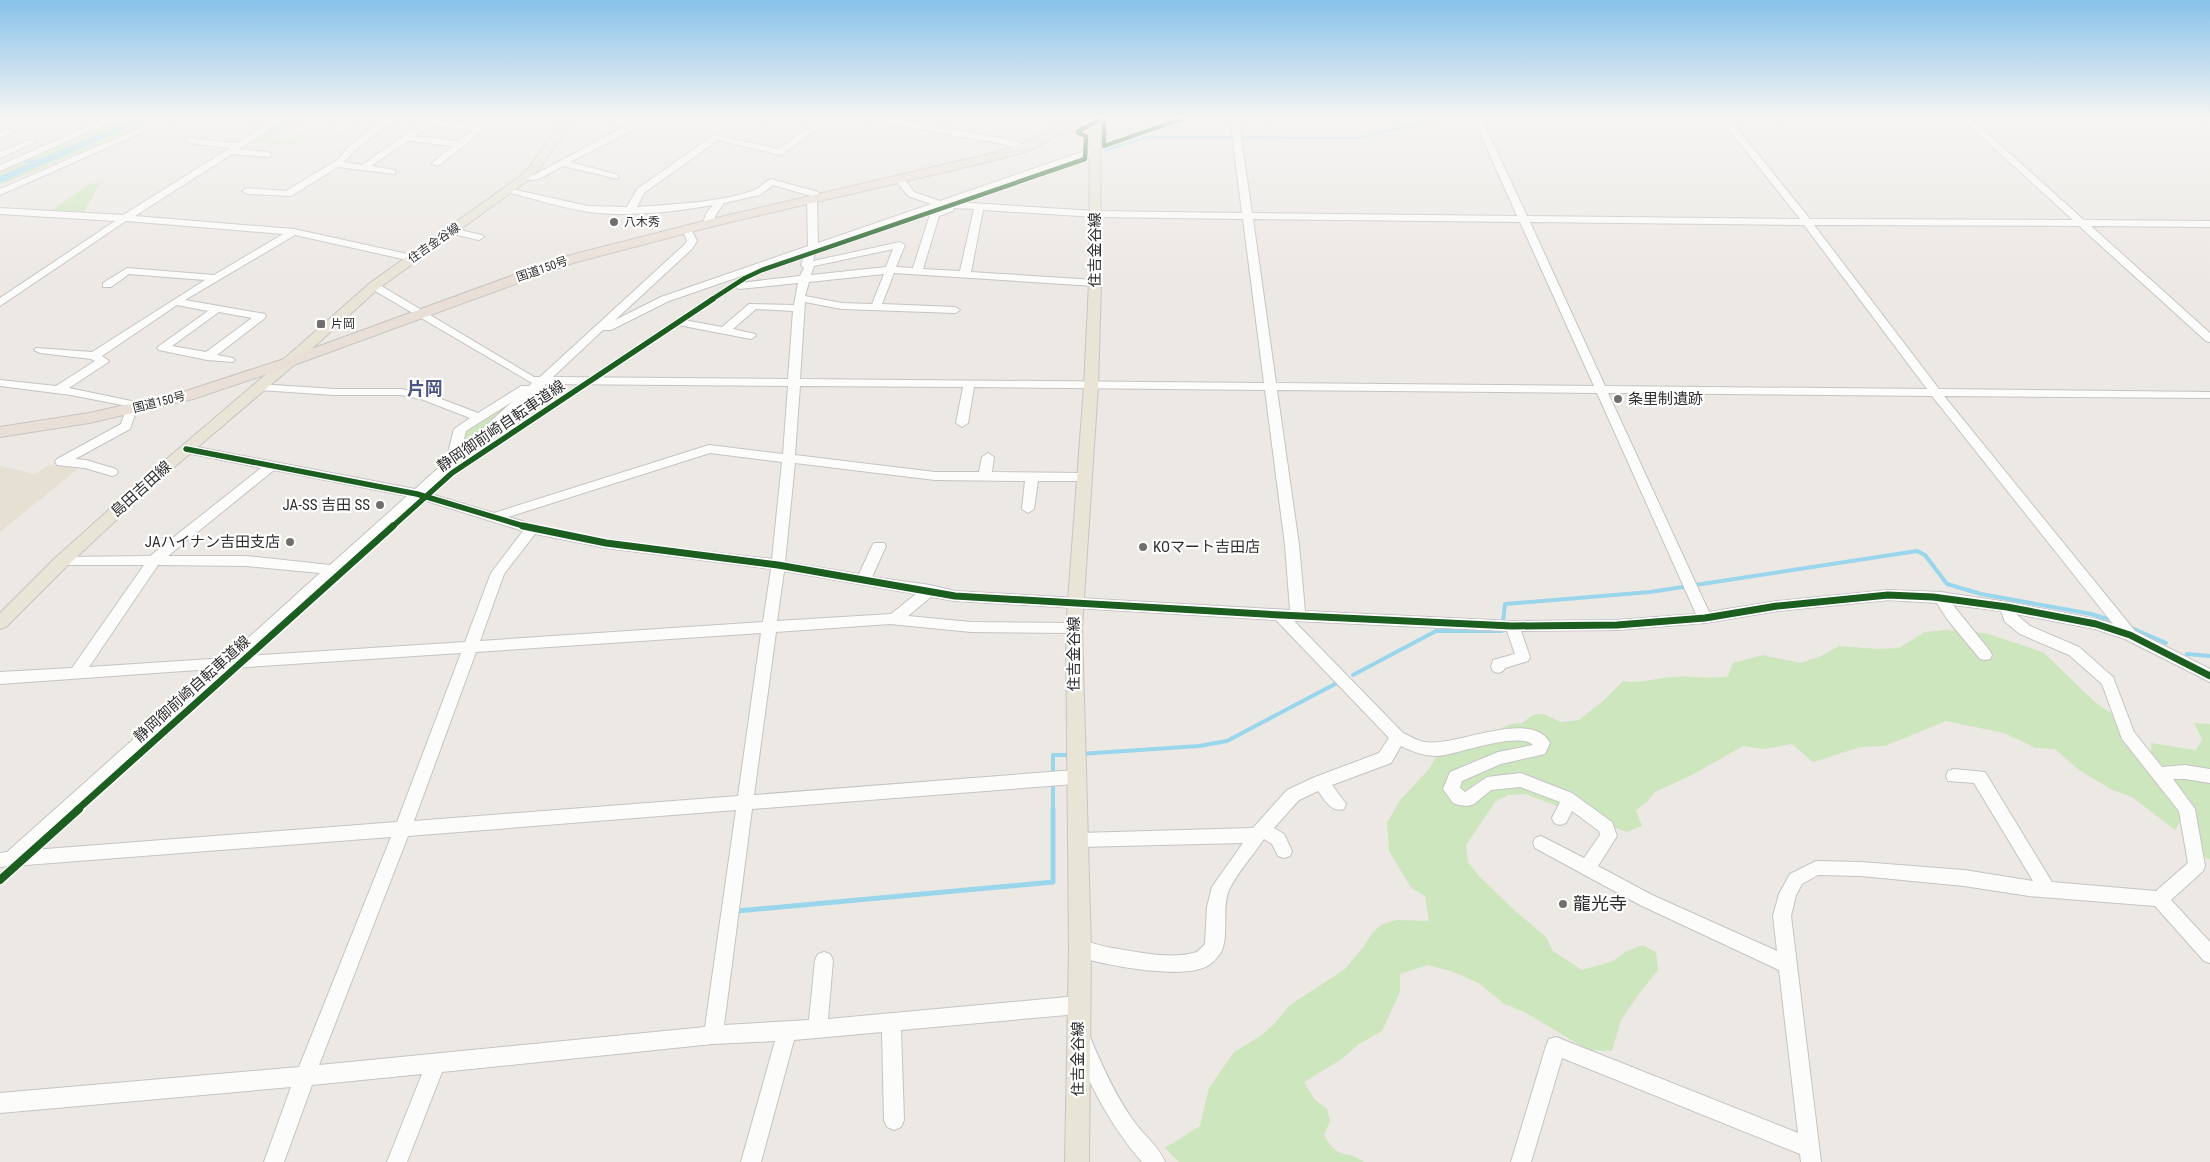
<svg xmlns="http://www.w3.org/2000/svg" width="2210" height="1162" viewBox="0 0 2210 1162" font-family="'Roboto Condensed','Noto Sans JP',sans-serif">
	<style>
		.education { fill: #e6e0d3 }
		.green { fill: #cee6be }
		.water { fill: #99d6ec }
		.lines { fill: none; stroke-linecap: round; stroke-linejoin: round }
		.stream-far2 { stroke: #99d6ec; stroke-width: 2.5 }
		.stream-far1 { stroke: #99d6ec; stroke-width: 4 }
		.stream { stroke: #99d6ec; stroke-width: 5 }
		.minor-casing { stroke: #c5c4c5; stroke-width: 2 }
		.major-casing { stroke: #c6c5c4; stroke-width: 2 }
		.highway-casing { stroke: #c6c5c4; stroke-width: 2 }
		.minor { fill: #fcfcfb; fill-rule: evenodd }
		.major { fill: #e8e4d6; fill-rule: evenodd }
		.highway { fill: #eadfd6; fill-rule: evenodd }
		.cycleway-far3-casing { stroke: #fff; stroke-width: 6 }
		.cycleway-far2-casing { stroke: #fff; stroke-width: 8 }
		.cycleway-far1-casing { stroke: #fff; stroke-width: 10 }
		.cycleway-casing { stroke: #fff; stroke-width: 11 }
		.cycleway-far3 { stroke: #1b5e20; stroke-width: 4.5 }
		.cycleway-far2 { stroke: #1b5e20; stroke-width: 5.5 }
		.cycleway-far1 { stroke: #1b5e20; stroke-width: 7 }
		.cycleway { stroke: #1b5e20; stroke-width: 8 }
		.poi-dot { fill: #706f6e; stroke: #fff; stroke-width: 2 }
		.labels { text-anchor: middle; stroke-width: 4.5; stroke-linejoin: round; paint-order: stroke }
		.far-poi-label { font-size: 12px; fill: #2e2e2e; stroke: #fff; text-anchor: start }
		.far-street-label { font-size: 12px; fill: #2e2e2e; stroke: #fff }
		.street-label { font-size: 15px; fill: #2e2e2e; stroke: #fff }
		.poi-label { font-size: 15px; fill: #2e2e2e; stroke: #fff; text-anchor: start }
		.quarter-label { font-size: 18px; font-weight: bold; fill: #4d5680; stroke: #fff }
		.near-poi-label { font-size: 18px; fill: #2e2e2e; stroke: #fff; text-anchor: start }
	</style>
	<rect width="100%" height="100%" fill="#ece8e4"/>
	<path class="education" d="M 49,465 L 80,467 L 0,532 L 0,466 L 35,474 Z"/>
	<path class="green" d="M 124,117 L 168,117 L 0,185 L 0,171 Z
		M 288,117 L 318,117 L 297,121 L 272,139 L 285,141 L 299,133 L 308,135 L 292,145 L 251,141 Z
		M 100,183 L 83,214 L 48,213 L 89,184 Z
		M 530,389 L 460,453 L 462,431 Z
		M 1947,630 L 1985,633 L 2043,652 L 2095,702 L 2115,716 L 2151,763 L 2151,743 L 2196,750 L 2202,739 L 2194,723 L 2210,724 L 2210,859 L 2208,860 L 2184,831 L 2184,815 L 2175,830 L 2132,797 L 2112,790 L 2079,770 L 2055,749 L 2036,748 L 2004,733 L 1946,721 L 1885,746 L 1861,747 L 1813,762 L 1792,744 L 1764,749 L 1743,746 L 1692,775 L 1655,792 L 1646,803 L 1636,810 L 1642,826 L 1627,832 L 1525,794 L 1508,795 L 1495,802 L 1466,845 L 1468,862 L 1479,876 L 1513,909 L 1546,937 L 1553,951 L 1582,970 L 1613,961 L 1625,952 L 1642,945 L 1656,952 L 1658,970 L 1638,995 L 1621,1020 L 1612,1051 L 1588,1050 L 1528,1014 L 1503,1003 L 1480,984 L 1454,972 L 1428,965 L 1400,974 L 1400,992 L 1382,1031 L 1359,1044 L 1342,1059 L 1304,1082 L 1315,1100 L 1327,1109 L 1330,1121 L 1324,1135 C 1339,1162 1345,1148 1364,1162 L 1179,1162 L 1165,1148 L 1200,1126 L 1209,1088 L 1234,1052 L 1262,1035 L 1274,1024 L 1290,1005 L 1345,969 L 1364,946 L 1372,933 L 1381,925 L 1396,920 L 1429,921 L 1425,896 L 1411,888 L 1389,851 L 1387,823 L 1400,800 L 1430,768 L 1436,756 L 1511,724 L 1522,723 L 1533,715 L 1543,714 L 1561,722 L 1579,720 L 1603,701 L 1623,681 C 1641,684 1655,678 1673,677 C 1692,675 1710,680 1728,676 L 1733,663 L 1763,655 L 1800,663 L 1819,657 L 1839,646 L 1877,649 L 1899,648 L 1925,632 Z"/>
	<path class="water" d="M 139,117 L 153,117 L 0,183 L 0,176 Z"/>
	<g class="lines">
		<path class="stream-far2" d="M 1105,150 L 1149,137 L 1357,138 L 1445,117
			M 25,162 L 42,160"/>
		<path class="stream-far1" d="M 2127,626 L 2166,643
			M 2187,654 L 2210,656
			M 1353,675 L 1436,631 L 1502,631 L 1505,604 L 1650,592 L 1917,551 L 1925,555 L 1947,584 L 1981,594 L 2091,614 L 2114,621
			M 1080,754 L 1199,746 L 1227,741 L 1337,683
			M 1053,776 L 1053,755 L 1071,755
			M 1053,783 L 1053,810"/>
		<path class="stream" d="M 737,911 L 1053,882 L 1053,809"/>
		<g class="minor-casing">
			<path id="minor" d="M 110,117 L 122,117 L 0,171 L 0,165 Z
				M 165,117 L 177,117 L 0,195 L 0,189 Z
				M 278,117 L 288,117 L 239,149 L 267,152 L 270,153 L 270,157 L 232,154 L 135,216 L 294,229 L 412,255 L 417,258 L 412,261 L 295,235 L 185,300 L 265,314 L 266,316 L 265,318 L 217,355 L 233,358 L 235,360 L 233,362 L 207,360 L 159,350 L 157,348 L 159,346 L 208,311 L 177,305 L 102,356 L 109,361 L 107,363 L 69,388 L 146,404 L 148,407 L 142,411 L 137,409 L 130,429 L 75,459 L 86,460 L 116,469 L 118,472 L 116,475 L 112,476 L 85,468 L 57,465 L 55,462 L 57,459 L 121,424 L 127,406 L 71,395 L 0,386 L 0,380 L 56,386 L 95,361 L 91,359 L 40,353 L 34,350 L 36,348 L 92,352 L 205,280 L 129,274 L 111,287 L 103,287 L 103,283 L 127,268 L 214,275 L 283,234 L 126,221 L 0,306 L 0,298 L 115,221 L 0,214 L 0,208 L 123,215 L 230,148 L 190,143 L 186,140 L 187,138 L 237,143 ZM 219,312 L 252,318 L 206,352 L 172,346 Z
				M 349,117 L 359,117 L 340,132 L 334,132 L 334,128 Z
				M 387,117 L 397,117 L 354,151 L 344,162 L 362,165 L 431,117 L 441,117 L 438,120 L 479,126 L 490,117 L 500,117 L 438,166 L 431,164 L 453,146 L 408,141 L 371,166 L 395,170 L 395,174 L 338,167 L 291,196 L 247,194 L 242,191 L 247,188 L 286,191 L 337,160 L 348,147 ZM 431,125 L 473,130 L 459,141 L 415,136 Z
				M 603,117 L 616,117 L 632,122 L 641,117 L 652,117 L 637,128 L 570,162 L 618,175 L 618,179 L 563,166 L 539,179 L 520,181 L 520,177 L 534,175 L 625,126 Z
				M 823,117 L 833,117 L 781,155 L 718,140 L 644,193 L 637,207 C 675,204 715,203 752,191 C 759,189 764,182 771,179 L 818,192 L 821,198 L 817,201 L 818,243 L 931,204 L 908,196 L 895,179 L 897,177 L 903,177 L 914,192 L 940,201 L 1096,147 L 1099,148 L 1099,152 L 955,202 L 1095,211 L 1242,213 L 1230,117 L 1238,117 L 1252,213 L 1517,216 L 1473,117 L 1481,117 L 1527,216 L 1800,219 L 1719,117 L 1728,117 L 1810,219 L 2073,220 L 1960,117 L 1969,117 L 2084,220 L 2210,221 L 2210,227 L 2091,226 L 2210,333 L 2210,342 L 2206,341 L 2079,226 L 1814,225 L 1939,389 L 2210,392 L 2210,398 L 1944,396 L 2135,631 L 2210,669 L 2210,682 L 2125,639 L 2095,629 L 2016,614 L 2030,626 L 2079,647 L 2113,677 L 2134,732 L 2162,767 L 2185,765 L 2210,769 L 2210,783 L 2185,779 L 2173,779 L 2195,809 L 2205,866 L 2203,871 L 2171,900 L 2210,942 L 2210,963 L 2204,961 L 2155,906 L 2029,896 L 1964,886 L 1861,876 L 1818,875 L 1802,884 L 1796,895 L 1791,916 L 1821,1162 L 1801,1162 L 1800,1154 L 1562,1058 L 1531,1162 L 1511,1162 L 1546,1046 L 1549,1039 L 1556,1037 L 1798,1133 L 1779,970 L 1640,905 L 1535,848 L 1533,843 L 1535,838 L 1541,836 L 1584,858 L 1600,835 L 1599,831 L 1572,811 L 1566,823 L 1560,825 L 1554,823 L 1552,818 L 1560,802 L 1520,787 L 1491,790 L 1474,804 L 1468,806 L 1459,805 L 1453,803 L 1443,789 L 1450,772 L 1498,752 L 1533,745 C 1518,731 1459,754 1438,756 C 1424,756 1413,752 1401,746 L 1391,763 L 1332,785 L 1346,804 L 1344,809 C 1331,813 1325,800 1318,791 L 1299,800 L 1274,828 L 1284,834 L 1292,851 L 1290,856 L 1284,858 L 1278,856 L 1272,844 L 1264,839 C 1254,854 1237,873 1229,890 C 1221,908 1230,939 1220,954 C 1217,957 1213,963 1209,965 C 1186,981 1100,965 1074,955 L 1071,949 L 1074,943 C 1085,939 1099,946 1112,948 C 1138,952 1171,960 1197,952 L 1205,944 L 1207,907 L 1212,887 L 1243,843 L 1079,847 L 1073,845 L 1071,840 L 1073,835 L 1079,833 L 1253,828 L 1287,790 L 1315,777 L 1379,753 L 1389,738 L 1276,620 L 955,601 L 931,597 L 908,616 L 971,622 L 1074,623 L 1079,624 L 1081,628 L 1079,632 L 1074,633 L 971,632 L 890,624 L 776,632 L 754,795 L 1075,770 L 1081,772 L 1083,777 L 1081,782 L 1075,784 L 752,809 L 724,1025 L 809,1020 L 815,960 L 818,954 L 824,952 L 830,954 L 833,960 L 828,1019 L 1078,996 L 1085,999 L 1087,1005 L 1085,1011 L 1078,1014 L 901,1030 L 904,1120 L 901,1127 L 894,1130 L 887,1127 L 884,1120 L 882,1032 L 794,1040 L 761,1162 L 741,1162 L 775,1041 L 713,1044 L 442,1072 L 407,1162 L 387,1162 L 422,1074 L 312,1085 L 284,1162 L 264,1162 L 291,1087 L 0,1113 L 0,1093 L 299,1067 L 391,837 L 0,867 L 0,853 L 7,852 L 212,669 L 0,684 L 0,672 L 72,668 L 144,565 L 63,565 L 58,563 L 56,560 L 58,557 L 150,556 L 261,468 L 182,452 L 180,449 L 182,446 L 186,445 L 415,489 L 446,461 L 454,429 L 470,418 L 421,399 L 401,395 L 334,395 L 259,390 L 253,387 L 259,384 L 334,389 L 401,389 L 428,394 L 478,413 L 521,386 L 529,386 L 532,383 L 370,288 L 370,284 L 378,284 L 534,377 L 540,377 L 684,245 L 687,241 L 682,229 L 684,227 L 690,227 L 697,241 L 692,249 L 615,320 L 661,297 L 808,246 L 807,199 L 811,196 L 773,185 L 760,195 L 724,203 L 717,213 L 710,227 L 707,228 L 702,225 L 707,212 L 713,205 C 675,212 627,217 589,212 C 562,208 534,199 507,192 L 507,188 L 588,206 L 627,207 L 637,189 L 714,135 L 779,149 ZM 941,207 L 946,207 L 930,214 L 913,268 L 896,267 L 905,245 L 900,242 L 813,261 L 816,250 ZM 954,208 L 974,209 L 960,271 L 923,269 L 939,216 L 953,211 ZM 983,210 L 1095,217 L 1243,219 L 1264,383 L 800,379 L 805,302 L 842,309 L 955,313 L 960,310 L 955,307 L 882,304 L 894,273 L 1095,286 L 1100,283 L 1095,280 L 971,272 ZM 1253,219 L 1520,222 L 1594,386 L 1276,383 ZM 1530,222 L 1804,225 L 1927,389 L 1605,386 ZM 893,249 L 886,267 L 811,275 L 814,266 ZM 805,254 L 801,265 L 804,268 L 800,276 L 739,283 L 734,286 L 739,289 L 798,283 L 794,305 L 749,304 L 722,327 L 678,319 L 673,322 L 678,325 L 751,339 L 756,336 L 755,334 L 733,329 L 756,309 L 793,311 L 788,379 L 553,377 L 603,330 L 611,330 L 669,301 ZM 884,274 L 872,304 L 842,303 L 805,296 L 809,282 ZM 546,384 L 788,386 L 783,454 L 709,445 L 494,513 L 427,493 ZM 800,386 L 963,387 L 956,423 L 962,427 L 968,423 L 974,387 L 1265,390 L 1285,545 L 1290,610 L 955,591 L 930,585 L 872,577 L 886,546 L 884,543 L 874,543 L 872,546 L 859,574 L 785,562 L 795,463 L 935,480 L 1025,481 L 1022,509 L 1028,513 L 1034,509 L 1038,481 L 1083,481 L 1089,477 L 1083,473 L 992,472 L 994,457 L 988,453 L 982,457 L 979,472 L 935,472 L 795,455 ZM 1277,390 L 1597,393 L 1696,614 L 1617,620 L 1512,621 L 1305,611 L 1299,545 ZM 1608,393 L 1932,396 L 2113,624 L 2096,619 L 2007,602 L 1941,592 L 1888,590 L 1777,601 L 1709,612 ZM 512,402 L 462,447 L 466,431 ZM 710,453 L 782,462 L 772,559 C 684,548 593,543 508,517 ZM 274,470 L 407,496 L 330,565 L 246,556 L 168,556 ZM 420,499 L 523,531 L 491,573 L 465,642 L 247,656 ZM 535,534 L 606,548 L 771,569 L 763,622 L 480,641 L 504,574 ZM 158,565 L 246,566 L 320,573 L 226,658 L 89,667 ZM 784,571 L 916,594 L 891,614 L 777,621 ZM 1888,600 L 1937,603 L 1947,619 L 1980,659 L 1985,660 L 1990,659 L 1992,655 L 1990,651 L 1953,605 L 2001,611 L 2005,622 L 2020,634 L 2069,655 L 2102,684 L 2122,739 L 2179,811 L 2188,863 L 2156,891 L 2052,882 L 1985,772 L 1954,769 L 1948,771 L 1946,776 L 1948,781 L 1974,783 L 2033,881 L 1964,870 L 1861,862 L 1816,861 L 1790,874 L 1779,894 L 1773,916 L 1777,951 L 1652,895 L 1598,866 L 1617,836 L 1612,822 L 1572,793 L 1521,773 L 1487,777 L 1465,792 L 1460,788 L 1462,781 L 1501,764 L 1545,754 L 1550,743 C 1532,708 1456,747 1425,742 C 1417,741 1410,736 1403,733 L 1294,621 L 1507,631 L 1515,654 L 1493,660 L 1491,667 L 1493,671 L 1498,673 L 1503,671 L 1505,668 L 1528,661 L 1530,657 L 1521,631 L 1617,630 L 1705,623 L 1777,611 ZM 761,633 L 738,796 L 414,821 L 476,652 ZM 461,653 L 397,822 L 33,850 L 233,668 ZM 736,810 L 705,1027 L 319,1065 L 408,836 Z
				M 851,117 C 894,117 935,126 977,134 C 992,137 1016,138 1028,148 L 1024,151 L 1003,144 Z
				M 2202,117 L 2210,117 L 2210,123 Z
				M 8,129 L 15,131 L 0,138 L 0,132 Z
				M 29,140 L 36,142 L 0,158 L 0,152 Z
				M 451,228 L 482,235 L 484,237 L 479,240 L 448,233 L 448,229 Z
				M 1083,1035 L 1090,1037 C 1102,1066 1116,1097 1135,1123 C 1145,1136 1159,1147 1165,1162 L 1142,1162 C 1110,1125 1092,1089 1073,1044 L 1076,1037 Z"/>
		</g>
		<g class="major-casing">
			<path id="major" d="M 565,117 L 575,117 L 540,168 L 527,181 L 378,289 L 294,365 L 159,480 L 66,567 L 6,627 L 0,629 L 0,613 L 54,559 L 149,474 L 284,359 L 370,283 L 519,177 L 532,164 Z
				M 1090,117 L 1100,117 L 1101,283 L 1098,386 L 1082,628 L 1091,949 L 1089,1162 L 1065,1162 L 1069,949 L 1066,628 L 1084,386 L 1089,283 Z"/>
		</g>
		<g class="highway-casing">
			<path id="highway" d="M 1077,117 L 1093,117 L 1028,151 L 996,160 L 714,226 L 573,263 L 294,365 L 193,399 L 89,423 L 0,437 L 0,427 L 89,413 L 183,392 L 284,359 L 563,257 L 712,219 L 989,154 L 1020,145 Z"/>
		</g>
		<use href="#minor" class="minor"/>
		<use href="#major" class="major"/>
		<use href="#highway" class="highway"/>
		<g class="cycleway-far3-casing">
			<path id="cycleway-far3" d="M 1104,118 L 1104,146 L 1187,117
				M 711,300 L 745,278 L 762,270 L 1085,159 L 1086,136 L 1078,133 L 1078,131 L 1104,118"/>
		</g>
		<g class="cycleway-far2-casing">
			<path id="cycleway-far2" d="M 186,449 L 417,494 L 527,527
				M 392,527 L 452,473 L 713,299"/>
		</g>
		<g class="cycleway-far1-casing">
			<path id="cycleway-far1" d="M 523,526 L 606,543 L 778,565 L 955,596 L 1280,615 L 1512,626 L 1617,625 L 1705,618 L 1777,606 L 1888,595 L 1933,597 L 2007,607 L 2096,624 L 2130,635 L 2210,676
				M 77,810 L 393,526"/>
		</g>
		<g class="cycleway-casing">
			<path id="cycleway" d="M 0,880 L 79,809"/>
		</g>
		<use href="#cycleway-far3" class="cycleway-far3"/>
		<use href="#cycleway-far2" class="cycleway-far2"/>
		<use href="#cycleway-far1" class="cycleway-far1"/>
		<use href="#cycleway" class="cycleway"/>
	</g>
	<linearGradient id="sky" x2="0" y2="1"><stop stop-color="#88c2ea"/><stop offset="0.42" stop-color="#f6f5f3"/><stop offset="1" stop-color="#f6f5f3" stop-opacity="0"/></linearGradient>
	<rect width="2210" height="280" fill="url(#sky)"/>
	<g class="poi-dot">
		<circle cx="614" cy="222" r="5"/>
		<rect x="316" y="319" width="10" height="10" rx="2.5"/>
		<circle cx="1618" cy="399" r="5"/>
		<circle cx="380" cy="505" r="5"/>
		<circle cx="290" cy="542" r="5"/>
		<circle cx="1143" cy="547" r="5"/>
		<circle cx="1563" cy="904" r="5"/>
	</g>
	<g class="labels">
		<g class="far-poi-label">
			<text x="624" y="226">八木秀</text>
			<text x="331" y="328">片岡</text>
		</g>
		<g class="far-street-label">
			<text transform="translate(434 243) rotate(-35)" y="4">住吉金谷線</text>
			<text transform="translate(542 269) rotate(-19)" y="4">国道150号</text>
			<text transform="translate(159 402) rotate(-14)" y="4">国道150号</text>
		</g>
		<g class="street-label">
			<text transform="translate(1095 250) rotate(-90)" y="5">住吉金谷線</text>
			<text transform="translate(501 426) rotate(-34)" y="5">静岡御前崎自転車道線</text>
			<text transform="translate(141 489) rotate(-42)" y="5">島田吉田線</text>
			<text transform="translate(1074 654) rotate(-90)" y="5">住吉金谷線</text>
			<text transform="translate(192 689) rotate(-42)" y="5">静岡御前崎自転車道線</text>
			<text transform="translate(1078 1059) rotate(-90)" y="5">住吉金谷線</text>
		</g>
		<g class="poi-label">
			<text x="1628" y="404">条里制遺跡</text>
			<text x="370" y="510" text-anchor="end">JA-SS 吉田 SS</text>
			<text x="280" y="547" text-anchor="end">JAハイナン吉田支店</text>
			<text x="1153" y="552">KOマート吉田店</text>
		</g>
		<g class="quarter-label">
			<text x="425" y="395">片岡</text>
		</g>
		<g class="near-poi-label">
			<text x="1573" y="910">龍光寺</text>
		</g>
	</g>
</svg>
